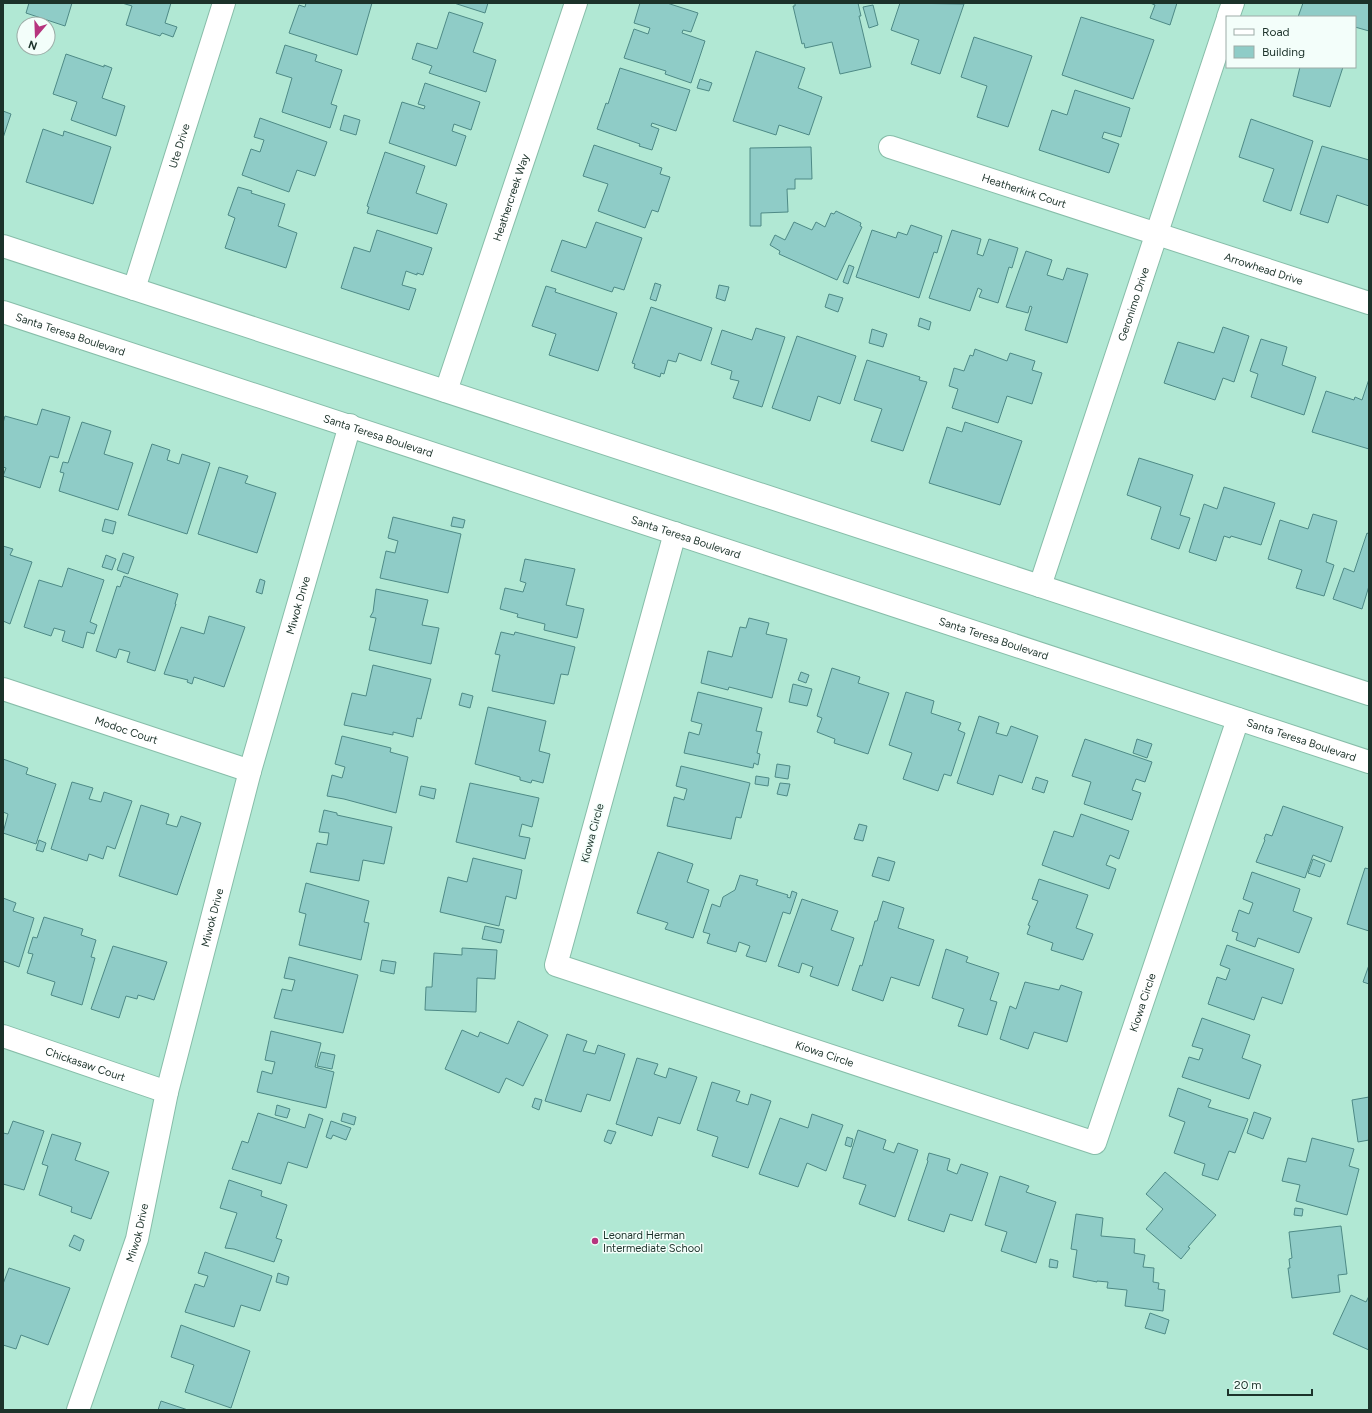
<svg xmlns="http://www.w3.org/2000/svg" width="1372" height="1413" viewBox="0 0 1372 1413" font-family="Figtree,sans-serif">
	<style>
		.building { fill: #8fccc7; stroke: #4e8a86 }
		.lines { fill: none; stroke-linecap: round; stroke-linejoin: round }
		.minor-casing { stroke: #87bda9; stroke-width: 24 }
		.secondary-casing { stroke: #87bda9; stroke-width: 24 }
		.minor { stroke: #fff; stroke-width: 22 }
		.secondary { stroke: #fff; stroke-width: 22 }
		.poi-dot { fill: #b6347e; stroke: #f3fefa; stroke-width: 1.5 }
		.labels { text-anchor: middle; stroke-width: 3; stroke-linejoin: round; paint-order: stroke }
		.street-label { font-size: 11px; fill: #1c322a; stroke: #f3fefa }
		.poi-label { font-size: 11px; fill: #1c322a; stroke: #f3fefa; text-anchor: start }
	</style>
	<rect width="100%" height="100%" fill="#b1e8d4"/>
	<path class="building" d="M 29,3 L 72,3 L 65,26 L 26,13 Z
		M 122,3 L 171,3 L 165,23 L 177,27 L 173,37 L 162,33 L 160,36 L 126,25 L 132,6 Z
		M 306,3 L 372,3 L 357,55 L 289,33 L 299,5 L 305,7 Z
		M 454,3 L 488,3 L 485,13 Z
		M 640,3 L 667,3 L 698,13 L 691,32 L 683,30 L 682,33 L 705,41 L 691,83 L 665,74 L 666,71 L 624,58 L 634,29 L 648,34 L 650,28 L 634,23 Z
		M 795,3 L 858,3 L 861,16 L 859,16 L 871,67 L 840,74 L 832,42 L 805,48 L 804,43 L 802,44 L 793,6 L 795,6 Z
		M 900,3 L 964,4 L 940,74 L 911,64 L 919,40 L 891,30 Z
		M 1150,3 L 1177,3 L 1170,25 L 1150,18 L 1155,5 Z
		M 1303,3 L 1369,3 L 1369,31 L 1355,27 L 1355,17 L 1298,17 Z
		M 873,5 L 878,25 L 869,28 L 863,7 Z
		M 449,12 L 483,23 L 473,52 L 496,60 L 486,92 L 429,73 L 432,66 L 412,59 L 417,43 L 437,49 Z
		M 1081,17 L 1154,40 L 1133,99 L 1062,75 Z
		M 974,37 L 1032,56 L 1008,127 L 977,117 L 987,86 L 961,77 Z
		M 285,45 L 317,55 L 315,61 L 342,70 L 331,104 L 337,106 L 330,128 L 282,112 L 292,78 L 276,73 Z
		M 756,51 L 805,68 L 798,88 L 822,97 L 809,135 L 779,125 L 776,135 L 733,121 Z
		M 66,54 L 104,67 L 104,65 L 112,68 L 102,98 L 125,106 L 116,136 L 71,120 L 77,102 L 53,94 Z
		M 1300,67 L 1343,67 L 1330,107 L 1293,96 Z
		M 620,68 L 690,90 L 676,131 L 652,123 L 651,126 L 659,129 L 652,150 L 639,146 L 640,144 L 597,129 L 606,103 L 608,104 Z
		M 700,79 L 712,83 L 709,91 L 697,88 Z
		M 425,83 L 480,102 L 471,130 L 454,124 L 452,131 L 466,136 L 456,166 L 389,143 L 402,102 L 424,109 L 425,106 L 418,104 Z
		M 1075,90 L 1130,108 L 1121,137 L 1104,132 L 1102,138 L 1119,144 L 1109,173 L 1039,150 L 1052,110 L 1067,115 Z
		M 3,111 L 11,114 L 3,138 Z
		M 344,115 L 360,120 L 356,135 L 340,130 Z
		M 260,118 L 327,142 L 315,176 L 297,170 L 289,192 L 242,175 L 251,149 L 260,152 L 264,140 L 254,137 Z
		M 1251,119 L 1313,141 L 1291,211 L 1263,201 L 1274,169 L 1239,157 Z
		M 43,129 L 63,136 L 64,131 L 111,147 L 93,204 L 26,182 Z
		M 594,145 L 662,168 L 660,174 L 670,177 L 658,212 L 652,210 L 645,228 L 598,211 L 608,184 L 583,176 Z
		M 1322,146 L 1369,160 L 1369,206 L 1337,195 L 1328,223 L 1300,214 Z
		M 811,147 L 812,179 L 795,179 L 795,189 L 787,189 L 788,212 L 761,213 L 761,226 L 750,226 L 750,148 Z
		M 385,152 L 425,166 L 416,193 L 447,204 L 437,234 L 367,213 L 369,207 L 367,206 Z
		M 238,187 L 252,191 L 251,193 L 285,204 L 278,226 L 297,233 L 286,268 L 225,248 L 235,218 L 228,215 Z
		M 836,211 L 861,223 L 860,226 L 862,227 L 837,280 L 779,254 L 780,251 L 770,245 L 775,235 L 785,240 L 794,222 L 812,230 L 816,222 L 825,227 L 831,213 L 834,214 Z
		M 596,222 L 642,238 L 624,290 L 614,287 L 612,292 L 551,271 L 562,240 L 586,248 Z
		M 911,225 L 942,236 L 937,253 L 934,252 L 919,298 L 856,277 L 872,230 L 896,238 L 898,232 L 907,235 Z
		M 377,230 L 432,248 L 423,275 L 417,273 L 417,275 L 406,271 L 402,285 L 416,289 L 409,310 L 341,288 L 354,247 L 370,252 Z
		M 952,230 L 981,239 L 977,254 L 983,256 L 989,239 L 1018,248 L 1012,268 L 1009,267 L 998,303 L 979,297 L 982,290 L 978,288 L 970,311 L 929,298 Z
		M 1026,251 L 1052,260 L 1047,275 L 1063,280 L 1067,268 L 1088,274 L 1067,343 L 1025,330 L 1032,307 L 1030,306 L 1028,313 L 1006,307 Z
		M 849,265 L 854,267 L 848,284 L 843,282 Z
		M 655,283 L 661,285 L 656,301 L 650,299 Z
		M 719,285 L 729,287 L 725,301 L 716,298 Z
		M 546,286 L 556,289 L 555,292 L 617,313 L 598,371 L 549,355 L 556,334 L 532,326 Z
		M 829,294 L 843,298 L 838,312 L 825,307 Z
		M 651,307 L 712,328 L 701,361 L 679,353 L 676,362 L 668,360 L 664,374 L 661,373 L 660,377 L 634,368 L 635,364 L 632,363 Z
		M 920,318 L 931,322 L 929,330 L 918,326 Z
		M 1223,327 L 1249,336 L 1234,382 L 1223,378 L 1215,400 L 1164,383 L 1178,342 L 1214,353 Z
		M 756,328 L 785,337 L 762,407 L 733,398 L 739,381 L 730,379 L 732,371 L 711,364 L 722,330 L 752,340 Z
		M 872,329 L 887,334 L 883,347 L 869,343 Z
		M 797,336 L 856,356 L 840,404 L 818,396 L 810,421 L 772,408 Z
		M 1261,339 L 1287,347 L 1282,365 L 1316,377 L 1304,415 L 1251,397 L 1258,374 L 1250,371 Z
		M 975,349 L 1007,361 L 1010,353 L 1035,361 L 1032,370 L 1042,373 L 1032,404 L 1007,396 L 998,423 L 952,408 L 958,389 L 949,386 L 954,368 L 964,371 L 970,355 L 973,356 Z
		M 867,360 L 920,377 L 919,380 L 927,382 L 903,451 L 871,441 L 882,409 L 854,400 Z
		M 1369,379 L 1369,449 L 1312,432 L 1326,391 L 1354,400 L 1355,397 L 1362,400 Z
		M 42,409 L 70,417 L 58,458 L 50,456 L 40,488 L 3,476 L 6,468 L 3,467 L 3,423 L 5,416 L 37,425 Z
		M 82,422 L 111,431 L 104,454 L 133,463 L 118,510 L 59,491 L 64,473 L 60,472 L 63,462 L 68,463 Z
		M 965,422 L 1022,441 L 1000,505 L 929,483 L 947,427 L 962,432 Z
		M 152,444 L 170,450 L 167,460 L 179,464 L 182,454 L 210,463 L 187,534 L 128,515 Z
		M 1139,458 L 1193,475 L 1180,515 L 1190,518 L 1179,549 L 1151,539 L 1161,507 L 1127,495 Z
		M 219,467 L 248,476 L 245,483 L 276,493 L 257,553 L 198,534 Z
		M 1224,487 L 1275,503 L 1261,545 L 1231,536 L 1230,538 L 1224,536 L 1216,561 L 1189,552 L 1204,504 L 1217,509 Z
		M 1313,514 L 1337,521 L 1326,562 L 1334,565 L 1324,596 L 1296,588 L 1302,570 L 1268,559 L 1280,520 L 1308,529 Z
		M 393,517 L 461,534 L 448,593 L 380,578 L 386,551 L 395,553 L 398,541 L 388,538 Z
		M 453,517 L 465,520 L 463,528 L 451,526 Z
		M 105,519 L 116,522 L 113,534 L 102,531 Z
		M 1367,533 L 1369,534 L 1369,586 L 1362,609 L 1333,599 L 1344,568 L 1354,572 Z
		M 3,546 L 13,549 L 10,555 L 32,562 L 10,624 L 3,621 Z
		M 123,553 L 134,557 L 128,574 L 117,570 Z
		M 106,555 L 116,559 L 112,570 L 102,567 Z
		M 525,559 L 575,569 L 566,605 L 584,609 L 577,638 L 544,630 L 545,624 L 517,617 L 518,614 L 500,609 L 505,588 L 523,592 L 526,583 L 520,581 Z
		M 68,568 L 104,580 L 90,622 L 97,625 L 94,634 L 87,632 L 83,648 L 62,641 L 65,631 L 54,628 L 51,636 L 24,627 L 39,580 L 62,587 Z
		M 124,576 L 178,594 L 175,604 L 176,604 L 155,671 L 127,662 L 130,652 L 119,649 L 116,658 L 96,651 L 117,586 L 120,587 Z
		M 260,579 L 265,581 L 262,594 L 256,592 Z
		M 376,589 L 428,600 L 422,625 L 439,628 L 431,664 L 369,650 L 376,618 L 370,617 L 373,612 Z
		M 209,616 L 245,627 L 224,687 L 194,677 L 192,684 L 187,682 L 188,680 L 164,674 L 181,627 L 204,634 Z
		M 749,618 L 769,623 L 766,634 L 787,639 L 772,698 L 729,687 L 728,690 L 701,683 L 708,651 L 732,657 L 740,627 L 746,628 Z
		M 501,632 L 514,635 L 515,632 L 575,647 L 568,675 L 561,674 L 554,704 L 492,691 L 500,655 L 495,654 Z
		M 373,665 L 431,679 L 421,719 L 417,718 L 413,737 L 393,732 L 393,735 L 344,725 L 352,693 L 366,696 Z
		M 832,668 L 860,677 L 858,683 L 889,693 L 868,754 L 834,743 L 835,739 L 817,732 L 822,718 L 817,716 Z
		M 801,672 L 809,675 L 806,683 L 798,680 Z
		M 793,684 L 812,689 L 807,706 L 789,702 Z
		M 698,692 L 762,708 L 756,731 L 762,732 L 757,753 L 760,754 L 758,765 L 754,763 L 753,768 L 684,753 L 689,732 L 699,735 L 702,724 L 691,721 Z
		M 906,692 L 934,701 L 931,713 L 961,723 L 958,730 L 965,733 L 951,776 L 944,774 L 938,791 L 903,779 L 912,753 L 889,745 Z
		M 462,693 L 473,696 L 470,708 L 459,705 Z
		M 488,707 L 546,721 L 539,751 L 550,754 L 543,783 L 532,780 L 531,783 L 520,780 L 520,777 L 475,764 Z
		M 979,716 L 999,723 L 996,733 L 1007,736 L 1011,726 L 1038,736 L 1022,783 L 999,775 L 993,795 L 957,783 Z
		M 342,736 L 391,748 L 390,752 L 408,757 L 396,813 L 344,799 L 327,796 L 332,775 L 342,778 L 345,767 L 335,764 Z
		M 1085,739 L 1152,762 L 1145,782 L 1136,779 L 1132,790 L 1141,793 L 1132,820 L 1084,804 L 1091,782 L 1072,776 Z
		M 1137,739 L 1152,744 L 1147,758 L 1133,753 Z
		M 3,759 L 28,768 L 26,774 L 56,784 L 36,844 L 3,833 L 8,814 L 3,812 Z
		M 777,764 L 790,766 L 788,779 L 775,777 Z
		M 681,766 L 750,783 L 741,818 L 736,817 L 731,839 L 667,826 L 674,797 L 684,800 L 687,789 L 676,786 Z
		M 756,776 L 769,778 L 768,786 L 755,784 Z
		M 1036,777 L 1048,781 L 1044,793 L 1032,789 Z
		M 72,782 L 93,788 L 89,799 L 101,802 L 104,792 L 132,801 L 115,849 L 107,846 L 103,859 L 89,854 L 87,861 L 51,849 Z
		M 470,783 L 539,798 L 532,827 L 522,824 L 519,836 L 530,838 L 525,859 L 456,842 Z
		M 780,783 L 790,784 L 787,796 L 777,794 Z
		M 421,786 L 436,789 L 434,799 L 419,795 Z
		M 141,805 L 169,814 L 166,824 L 177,827 L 181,816 L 201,823 L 177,895 L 119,876 Z
		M 1283,806 L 1343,827 L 1331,862 L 1313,855 L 1305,878 L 1256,862 L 1265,840 L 1264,839 L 1266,834 L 1272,836 Z
		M 324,810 L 337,813 L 337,815 L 392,827 L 384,864 L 363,860 L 359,881 L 310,872 L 317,843 L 327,845 L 329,833 L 319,832 Z
		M 1081,814 L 1129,831 L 1119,859 L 1110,855 L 1106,865 L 1116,869 L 1109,889 L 1042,865 L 1054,831 L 1073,837 Z
		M 859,824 L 867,826 L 863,841 L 854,839 Z
		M 39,840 L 46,843 L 43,852 L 36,850 Z
		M 658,852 L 693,864 L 687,882 L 709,890 L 693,938 L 665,929 L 668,923 L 637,913 Z
		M 878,857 L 895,862 L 889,881 L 872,876 Z
		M 473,858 L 522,870 L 516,899 L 506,896 L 499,926 L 440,912 L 448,877 L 467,882 Z
		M 1313,859 L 1325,864 L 1320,877 L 1308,873 Z
		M 1365,868 L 1369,869 L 1369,931 L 1347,924 Z
		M 1252,872 L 1300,889 L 1293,911 L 1312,918 L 1299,953 L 1258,938 L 1255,947 L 1236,940 L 1238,933 L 1232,931 L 1239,910 L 1249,914 L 1253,903 L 1243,899 Z
		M 740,875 L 758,880 L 756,885 L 788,895 L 787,897 L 790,898 L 792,891 L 797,893 L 790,914 L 783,912 L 766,962 L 746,956 L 750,946 L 739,942 L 736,952 L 707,943 L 710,934 L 703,932 L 712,904 L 720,907 L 723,897 L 735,890 Z
		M 1039,879 L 1088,895 L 1076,928 L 1093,934 L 1083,960 L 1051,950 L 1053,943 L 1027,934 L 1030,926 L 1028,925 L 1038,901 L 1032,899 Z
		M 306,883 L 369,901 L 364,922 L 369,923 L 361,960 L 299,945 L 306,914 L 299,912 Z
		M 3,898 L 16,903 L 13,911 L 34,918 L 19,967 L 3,961 Z
		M 802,899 L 838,911 L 831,930 L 854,938 L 838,986 L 810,976 L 813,967 L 802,963 L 799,973 L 778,966 Z
		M 883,901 L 904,908 L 898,928 L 934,940 L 919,986 L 891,977 L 883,1001 L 852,990 L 860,965 L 862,966 L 875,921 L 877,921 Z
		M 44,917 L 83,929 L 81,935 L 96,940 L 91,957 L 95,958 L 82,1005 L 51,995 L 55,982 L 27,973 L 33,954 L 28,953 L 33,937 L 37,938 Z
		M 485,926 L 504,930 L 501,943 L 482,939 Z
		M 1227,945 L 1294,969 L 1282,1004 L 1262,997 L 1254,1020 L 1208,1004 L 1217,977 L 1226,980 L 1230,969 L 1220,965 Z
		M 113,946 L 167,962 L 154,1000 L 138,995 L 137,999 L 126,996 L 119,1018 L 91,1009 Z
		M 462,948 L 497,950 L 495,979 L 477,978 L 476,1012 L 425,1010 L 426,987 L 432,987 L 434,953 L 462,955 Z
		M 946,949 L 968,957 L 966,962 L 999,973 L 990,1000 L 997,1002 L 987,1035 L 958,1026 L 964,1009 L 932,998 Z
		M 289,957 L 358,975 L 343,1033 L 274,1018 L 282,989 L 292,991 L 295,980 L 284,978 Z
		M 382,960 L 396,962 L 394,974 L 380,971 Z
		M 1369,965 L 1369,984 L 1363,982 Z
		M 1025,982 L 1059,990 L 1061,985 L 1082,992 L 1067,1042 L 1034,1032 L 1028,1049 L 1000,1039 L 1010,1006 L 1016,1009 Z
		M 1202,1018 L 1250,1035 L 1242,1058 L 1261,1065 L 1249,1099 L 1182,1077 L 1189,1057 L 1199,1060 L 1203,1049 L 1192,1046 Z
		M 518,1021 L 548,1035 L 523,1086 L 506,1078 L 499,1093 L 445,1069 L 462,1030 L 478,1037 L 480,1032 L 508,1044 Z
		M 271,1031 L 321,1043 L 315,1067 L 334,1072 L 326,1108 L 257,1092 L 262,1071 L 272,1074 L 275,1062 L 265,1060 Z
		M 567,1034 L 587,1041 L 583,1051 L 595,1054 L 598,1045 L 625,1054 L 610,1101 L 587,1094 L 581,1112 L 545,1101 Z
		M 321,1052 L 335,1055 L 332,1069 L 317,1066 Z
		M 637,1058 L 658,1064 L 654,1074 L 666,1078 L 669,1068 L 697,1077 L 680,1124 L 658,1117 L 652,1136 L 616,1124 Z
		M 712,1082 L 740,1091 L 736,1101 L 748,1105 L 751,1094 L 771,1101 L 748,1168 L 712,1156 L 718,1137 L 697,1130 Z
		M 1178,1088 L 1211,1100 L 1208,1107 L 1248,1119 L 1235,1153 L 1229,1151 L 1218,1180 L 1202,1175 L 1205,1164 L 1174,1153 L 1185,1122 L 1169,1116 Z
		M 1369,1097 L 1369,1140 L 1358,1142 L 1352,1100 Z
		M 535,1098 L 542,1100 L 539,1110 L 532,1107 Z
		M 277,1105 L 290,1109 L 287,1118 L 275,1115 Z
		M 1254,1112 L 1271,1118 L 1263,1139 L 1247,1133 Z
		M 258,1113 L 305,1128 L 309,1114 L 323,1119 L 307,1168 L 288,1162 L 281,1184 L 232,1169 L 242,1141 L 248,1143 Z
		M 343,1113 L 356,1117 L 354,1125 L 341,1121 Z
		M 812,1114 L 843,1125 L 826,1171 L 807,1163 L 798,1187 L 759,1174 L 780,1118 L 808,1128 Z
		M 13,1121 L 44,1131 L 24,1190 L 3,1184 L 3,1133 L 8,1134 Z
		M 331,1121 L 351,1128 L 346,1140 L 333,1135 L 331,1139 L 326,1137 Z
		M 608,1130 L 616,1132 L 611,1144 L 604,1141 Z
		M 858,1130 L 886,1140 L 883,1149 L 894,1153 L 898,1143 L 918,1150 L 895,1217 L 859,1204 L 866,1185 L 843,1178 Z
		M 52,1134 L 81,1143 L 75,1160 L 109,1172 L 91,1219 L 71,1212 L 72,1207 L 39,1195 L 48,1166 L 42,1164 Z
		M 847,1137 L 853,1139 L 851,1147 L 845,1145 Z
		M 1312,1138 L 1354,1149 L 1349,1166 L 1359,1169 L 1347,1215 L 1296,1201 L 1300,1185 L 1282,1181 L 1288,1158 L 1306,1162 Z
		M 929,1153 L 950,1159 L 947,1170 L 957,1174 L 961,1164 L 988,1173 L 972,1221 L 950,1214 L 944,1232 L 908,1220 L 928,1161 L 927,1160 Z
		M 1165,1172 L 1216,1215 L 1188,1247 L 1190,1248 L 1181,1259 L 1146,1229 L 1163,1209 L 1146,1194 Z
		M 1000,1176 L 1029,1186 L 1026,1192 L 1056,1202 L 1036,1263 L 1001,1251 L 1007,1232 L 985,1225 Z
		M 229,1180 L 262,1191 L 261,1196 L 287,1205 L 276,1238 L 282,1240 L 274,1262 L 234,1249 L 225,1248 L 237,1213 L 220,1208 Z
		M 1295,1208 L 1303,1209 L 1302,1216 L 1294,1215 Z
		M 1076,1214 L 1103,1218 L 1101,1236 L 1135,1239 L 1134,1253 L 1145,1255 L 1143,1267 L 1154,1268 L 1153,1282 L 1159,1283 L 1158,1289 L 1165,1290 L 1163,1311 L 1125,1306 L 1127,1290 L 1107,1288 L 1108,1282 L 1097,1281 L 1097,1282 L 1073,1277 L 1077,1250 L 1071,1249 Z
		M 1341,1226 L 1347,1274 L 1338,1275 L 1340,1292 L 1292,1298 L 1288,1268 L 1290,1268 L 1289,1259 L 1292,1258 L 1289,1232 Z
		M 74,1235 L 84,1240 L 80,1251 L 69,1246 Z
		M 205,1252 L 272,1276 L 260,1311 L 241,1305 L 234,1327 L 185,1312 L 195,1284 L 204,1287 L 208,1276 L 198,1273 Z
		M 1050,1259 L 1058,1261 L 1057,1268 L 1049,1267 Z
		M 9,1268 L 70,1288 L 48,1345 L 21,1335 L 16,1349 L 3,1345 L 3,1284 Z
		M 278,1273 L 289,1277 L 287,1285 L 276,1282 Z
		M 1351,1295 L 1366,1302 L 1369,1296 L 1369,1350 L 1333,1334 Z
		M 1150,1313 L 1169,1320 L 1165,1334 L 1145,1328 Z
		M 181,1325 L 250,1351 L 231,1408 L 185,1392 L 194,1365 L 171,1357 Z
		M 161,1401 L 188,1410 L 158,1410 Z"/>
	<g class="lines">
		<g class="minor-casing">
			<g id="minor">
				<path d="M 1228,17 L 1233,3"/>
				<path id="s1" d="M 890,147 L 1369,303"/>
				<path id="s2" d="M 134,289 L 224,3"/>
				<path id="s3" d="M 446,391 L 576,3"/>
				<path id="s4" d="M 675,533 L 556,965 L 1095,1143 L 1238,719"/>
				<path id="s5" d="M 1040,586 L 1227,21"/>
				<path id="s6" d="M 3,689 L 250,771"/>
				<path id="s7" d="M 3,1036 L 167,1092"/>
				<path id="s8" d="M 78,1410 L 137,1239 L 167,1092 L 250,771 L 350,425"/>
			</g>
		</g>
		<g class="secondary-casing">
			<g id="secondary">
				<path d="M 3,246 L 1369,694"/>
				<path id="s9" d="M 3,312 L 1369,762"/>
			</g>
		</g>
		<use href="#minor" class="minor"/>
		<use href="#secondary" class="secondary"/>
	</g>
	<circle class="poi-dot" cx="595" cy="1241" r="4"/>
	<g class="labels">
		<g class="street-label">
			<text dy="4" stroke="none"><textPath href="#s2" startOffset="150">Ute Drive</textPath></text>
			<text dy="4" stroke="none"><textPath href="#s1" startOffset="141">Heatherkirk Court</textPath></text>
			<text dy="4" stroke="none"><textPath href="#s3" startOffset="204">Heathercreek Way</textPath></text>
			<text dy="4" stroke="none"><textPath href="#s1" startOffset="393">Arrowhead Drive</textPath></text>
			<text dy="4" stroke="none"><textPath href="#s5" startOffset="297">Geronimo Drive</textPath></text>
			<text dy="4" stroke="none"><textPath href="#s9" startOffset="71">Santa Teresa Boulevard</textPath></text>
			<text dy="4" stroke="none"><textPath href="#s9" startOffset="395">Santa Teresa Boulevard</textPath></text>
			<text dy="4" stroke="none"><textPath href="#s9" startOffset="719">Santa Teresa Boulevard</textPath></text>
			<text dy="4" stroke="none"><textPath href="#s8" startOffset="835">Miwok Drive</textPath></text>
			<text dy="4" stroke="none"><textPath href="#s9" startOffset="1043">Santa Teresa Boulevard</textPath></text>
			<text dy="4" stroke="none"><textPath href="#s6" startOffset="130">Modoc Court</textPath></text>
			<text dy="4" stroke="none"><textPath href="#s9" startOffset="1367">Santa Teresa Boulevard</textPath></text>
			<text transform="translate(592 833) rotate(-75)" y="4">Kiowa Circle</text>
			<text dy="4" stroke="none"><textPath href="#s8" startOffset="511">Miwok Drive</textPath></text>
			<text dy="4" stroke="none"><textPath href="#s4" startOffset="1164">Kiowa Circle</textPath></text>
			<text dy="4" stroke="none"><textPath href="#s4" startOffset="731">Kiowa Circle</textPath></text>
			<text dy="4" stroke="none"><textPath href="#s7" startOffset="87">Chickasaw Court</textPath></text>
			<text dy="4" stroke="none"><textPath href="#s8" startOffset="187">Miwok Drive</textPath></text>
		</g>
		<g class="poi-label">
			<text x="603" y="1239">Leonard Herman<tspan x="603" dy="13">Intermediate School</tspan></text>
		</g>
	</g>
	<rect width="1372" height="1413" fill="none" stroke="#1c322a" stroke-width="8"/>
	<rect x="1226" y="16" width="130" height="52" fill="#f3fefa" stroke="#9daca7"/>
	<rect x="1234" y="29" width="20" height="6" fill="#ffffff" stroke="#9daca7"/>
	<text x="1262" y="36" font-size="12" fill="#1c322a">Road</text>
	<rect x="1234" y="46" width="20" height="12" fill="#8fccc7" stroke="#9daca7"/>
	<text x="1262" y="56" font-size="12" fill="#1c322a">Building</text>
	<g transform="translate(36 36) rotate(199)"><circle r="19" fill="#f3fefa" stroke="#9daca7"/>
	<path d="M0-3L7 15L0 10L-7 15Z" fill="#b6347e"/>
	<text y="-6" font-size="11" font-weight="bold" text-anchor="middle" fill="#1c322a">N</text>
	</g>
	<path d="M1228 1389v6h84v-6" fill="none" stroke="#1c322a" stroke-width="2"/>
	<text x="1234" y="1389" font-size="12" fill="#1c322a" stroke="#f3fefa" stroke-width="3" paint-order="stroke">20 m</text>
</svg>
